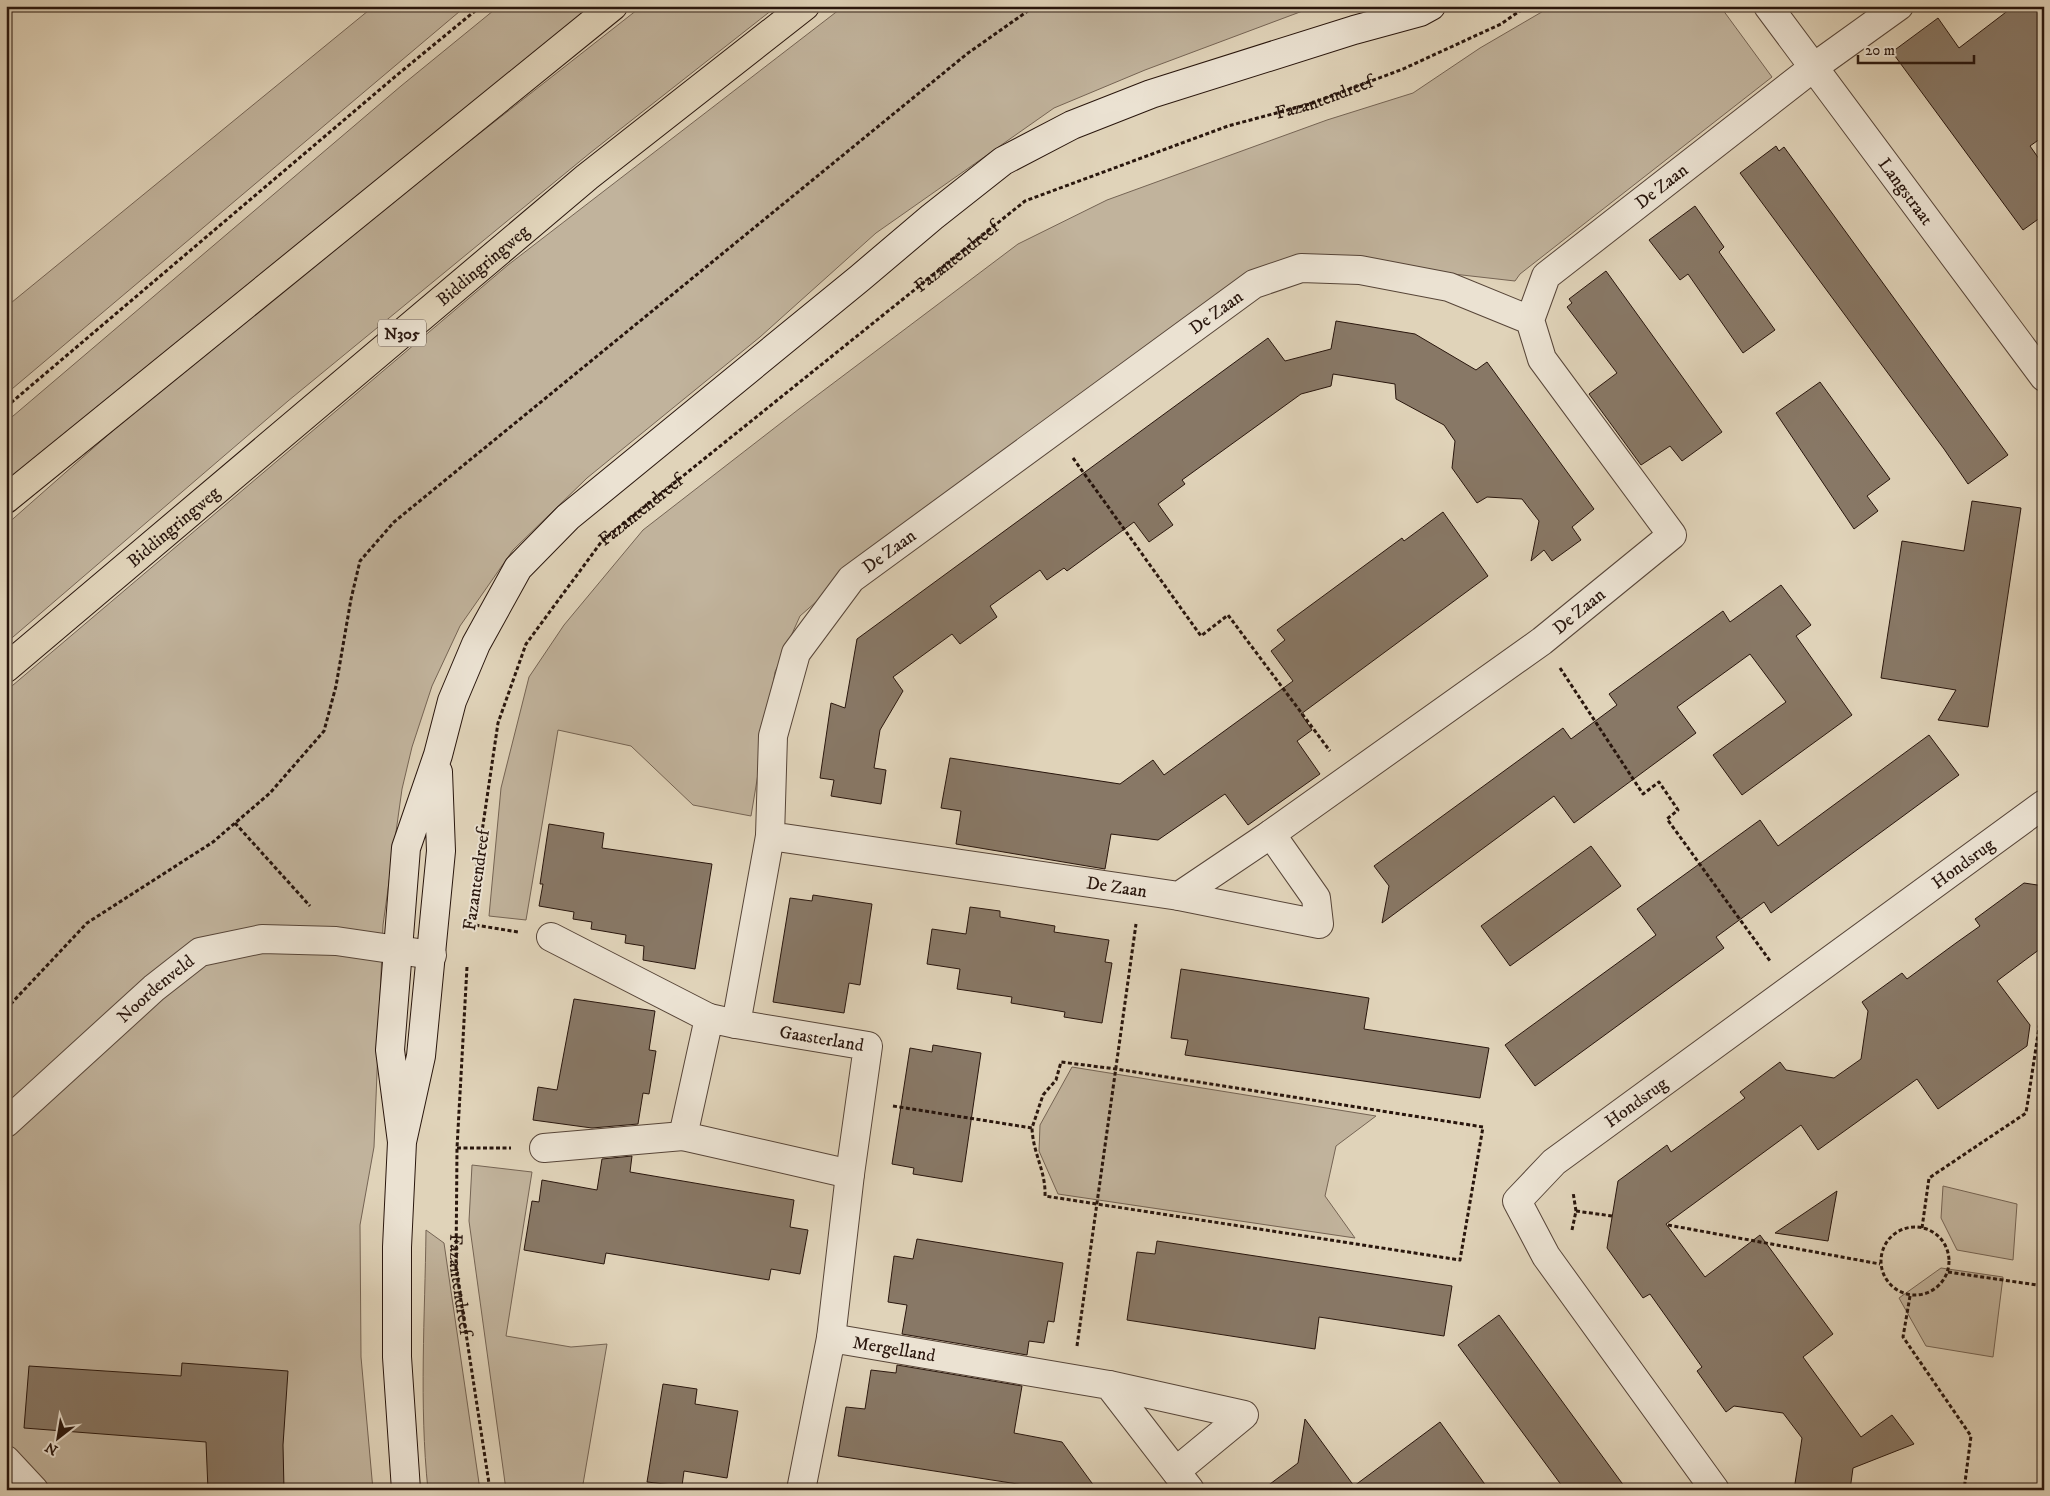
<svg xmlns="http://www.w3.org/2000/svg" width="2050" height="1496" viewBox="0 0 2050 1496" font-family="'IM FELL DW Pica',serif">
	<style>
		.green { fill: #c1b39c; stroke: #756454 }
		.building { fill: #887866; stroke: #29160d }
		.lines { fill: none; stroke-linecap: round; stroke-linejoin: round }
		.street-casing { stroke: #574538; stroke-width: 30 }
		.secondary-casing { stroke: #29160d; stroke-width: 30 }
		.primary-casing { stroke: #29160d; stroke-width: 30 }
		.path { stroke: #29160d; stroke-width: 3; stroke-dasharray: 4 2.5; stroke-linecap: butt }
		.street { stroke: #ebe2d2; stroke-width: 28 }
		.secondary { stroke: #ebe2d2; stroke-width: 28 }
		.primary { stroke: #e0d3b9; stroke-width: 28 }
		.labels { text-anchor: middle; stroke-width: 4; stroke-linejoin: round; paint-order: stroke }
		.shield { fill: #ebe2d2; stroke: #635348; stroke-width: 1 }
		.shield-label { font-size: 16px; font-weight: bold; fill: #29160d }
		.street-label { font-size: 18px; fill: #29160d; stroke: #ebe2d2 }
	</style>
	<rect width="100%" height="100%" fill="#e0d3b9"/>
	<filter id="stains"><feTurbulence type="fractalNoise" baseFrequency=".004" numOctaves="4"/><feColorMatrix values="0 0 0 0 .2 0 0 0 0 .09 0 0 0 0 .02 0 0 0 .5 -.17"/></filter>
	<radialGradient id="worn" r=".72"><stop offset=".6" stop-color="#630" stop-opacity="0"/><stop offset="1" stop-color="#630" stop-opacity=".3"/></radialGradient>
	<path class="green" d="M 374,6 L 466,6 L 6,394 L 6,307 Z
		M 499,6 L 604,6 L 6,490 L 6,422 L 401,86 Z
		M 642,6 L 777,6 L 590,153 L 288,401 L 6,643 L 6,525 L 210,345 Z
		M 844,6 L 1316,6 L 1145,70 L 1054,108 L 876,233 L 760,337 L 587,478 L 513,550 L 460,626 L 432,686 L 412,747 L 402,789 L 383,925 L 374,1147 L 360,1225 L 361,1357 L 373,1490 L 6,1490 L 6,691 L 508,265 Z
		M 1552,6 L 1720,6 L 1772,77 L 1520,274 L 1515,281 L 1365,264 L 1296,262 L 881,545 L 800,616 L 775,672 L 751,816 L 693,805 L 631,746 L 558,730 L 526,920 L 489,916 L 501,788 L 529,677 L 564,625 L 643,530 L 799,409 L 1018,244 L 1107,200 L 1327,120 L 1413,93 L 1480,48 Z
		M 1072,1067 L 1376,1116 L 1336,1146 L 1325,1196 L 1355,1238 L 1058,1194 L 1039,1151 L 1040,1125 Z
		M 472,1165 L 532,1172 L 506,1336 L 571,1347 L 607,1344 L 582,1490 L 506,1490 L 469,1221 Z
		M 1943,1186 L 2017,1204 L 2013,1260 L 1957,1250 L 1941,1218 Z
		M 426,1230 L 444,1243 L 480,1490 L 428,1490 C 419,1404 425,1316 426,1230 Z
		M 1941,1268 L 2003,1277 L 1993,1357 L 1926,1346 L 1899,1298 Z"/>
	<path class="building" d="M 2014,6 L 2044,6 L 2044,136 L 2030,146 L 2044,166 L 2044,215 L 2023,230 L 1892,52 L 1938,18 L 1959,48 Z
		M 1776,146 L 1779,151 L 1784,147 L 2008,455 L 1968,484 L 1944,449 L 1740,173 Z
		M 1695,206 L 1724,247 L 1719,252 L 1775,330 L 1743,353 L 1688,274 L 1680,280 L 1649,240 Z
		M 1606,271 L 1722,432 L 1682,461 L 1670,446 L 1641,465 L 1589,394 L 1617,373 L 1567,307 L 1572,303 L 1569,299 Z
		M 1336,321 L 1415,334 L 1476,370 L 1487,362 L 1594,509 L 1572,527 L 1581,540 L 1552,561 L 1544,550 L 1531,561 L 1539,521 L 1522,499 L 1487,497 L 1477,503 L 1452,468 L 1455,441 L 1444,425 L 1396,399 L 1395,384 L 1333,374 L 1331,386 L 1301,394 L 1182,480 L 1185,484 L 1158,504 L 1173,525 L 1149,542 L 1134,522 L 1067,571 L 1064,568 L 1047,580 L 1040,570 L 990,606 L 997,617 L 960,644 L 952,634 L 893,677 L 903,691 L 880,730 L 874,768 L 886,770 L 881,804 L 831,796 L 834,780 L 820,778 L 831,703 L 845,708 L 857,639 L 1268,338 L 1285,361 L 1331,349 Z
		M 1820,382 L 1890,479 L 1867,496 L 1878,511 L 1854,529 L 1776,413 Z
		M 1972,501 L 2021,508 L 1988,727 L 1938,720 L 1956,690 L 1881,678 L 1902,541 L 1964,551 Z
		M 1443,512 L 1488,576 L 1301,714 L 1312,730 L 1297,741 L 1320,774 L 1248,825 L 1225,794 L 1158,840 L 1111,834 L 1105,869 L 956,844 L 961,811 L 941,808 L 950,758 L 1120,784 L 1153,760 L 1164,775 L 1293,681 L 1271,651 L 1285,640 L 1277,630 L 1402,538 L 1404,541 Z
		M 1781,585 L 1811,625 L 1796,636 L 1852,715 L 1742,795 L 1713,755 L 1786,702 L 1750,654 L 1677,707 L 1696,733 L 1574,823 L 1554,796 L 1382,923 L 1389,886 L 1374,866 L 1563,728 L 1571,739 L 1617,705 L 1609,694 L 1723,611 L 1730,622 Z
		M 1929,735 L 1959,775 L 1771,913 L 1764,902 L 1716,937 L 1724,948 L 1535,1086 L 1505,1045 L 1656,935 L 1637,909 L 1760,820 L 1778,846 Z
		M 549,824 L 604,833 L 602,848 L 712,864 L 695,969 L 643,960 L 644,946 L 625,943 L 626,935 L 591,929 L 592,922 L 573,919 L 574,912 L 539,906 L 543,884 L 540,884 Z
		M 1591,846 L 1621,886 L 1510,966 L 1481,926 Z
		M 2024,883 L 2044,886 L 2044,946 L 1997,981 L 2030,1025 L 2027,1046 L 1938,1109 L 1917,1079 L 1818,1150 L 1801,1125 L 1666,1224 L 1705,1277 L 1760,1235 L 1833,1334 L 1803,1357 L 1861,1437 L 1892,1415 L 1914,1444 L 1853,1468 L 1850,1490 L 1794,1490 L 1802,1438 L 1783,1413 L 1734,1406 L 1726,1412 L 1697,1371 L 1702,1367 L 1650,1294 L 1643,1298 L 1607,1248 L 1618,1181 L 1667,1145 L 1671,1152 L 1745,1098 L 1740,1092 L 1780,1062 L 1786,1070 L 1834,1078 L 1861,1059 L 1868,1011 L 1862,1002 L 1902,973 L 1907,979 L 1956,943 L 1980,926 L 1975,919 Z
		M 813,895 L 872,904 L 860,985 L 849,983 L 844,1013 L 773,1002 L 790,898 L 812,901 Z
		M 970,907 L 1000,911 L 1000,917 L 1055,926 L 1054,932 L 1109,940 L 1105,962 L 1112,963 L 1102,1023 L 1064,1017 L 1065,1012 L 1011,1003 L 1012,997 L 957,989 L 960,969 L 927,964 L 932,929 L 966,934 Z
		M 1181,969 L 1369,998 L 1364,1029 L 1489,1048 L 1480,1098 L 1185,1055 L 1188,1040 L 1171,1038 Z
		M 574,999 L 655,1011 L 649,1050 L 656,1051 L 649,1094 L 643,1093 L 638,1124 L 592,1128 L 533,1120 L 538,1087 L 557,1090 Z
		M 933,1045 L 981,1053 L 962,1182 L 913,1174 L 914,1168 L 892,1164 L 910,1048 L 932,1052 Z
		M 632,1156 L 630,1172 L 794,1200 L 790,1227 L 808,1230 L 800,1274 L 771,1269 L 769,1280 L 606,1253 L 604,1264 L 524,1250 L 532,1201 L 539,1202 L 542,1180 L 597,1190 L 602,1159 Z
		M 1837,1191 L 1828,1241 L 1775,1233 Z
		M 917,1239 L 1063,1263 L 1054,1322 L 1048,1321 L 1044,1343 L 1029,1341 L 1027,1355 L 902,1334 L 907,1305 L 888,1302 L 894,1256 L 913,1259 Z
		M 1157,1241 L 1452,1286 L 1444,1336 L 1319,1317 L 1315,1349 L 1127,1320 L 1137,1252 L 1155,1254 Z
		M 1499,1315 L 1537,1367 L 1627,1490 L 1565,1490 L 1458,1345 Z
		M 182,1363 L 288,1371 L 283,1445 L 284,1490 L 208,1490 L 206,1442 L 24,1428 L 29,1366 L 181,1376 Z
		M 897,1365 L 1022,1386 L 1014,1433 L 1062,1442 L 1097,1490 L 1024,1490 L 1024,1485 L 838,1456 L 846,1407 L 865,1409 L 871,1370 L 896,1373 Z
		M 663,1384 L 697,1389 L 695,1404 L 738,1411 L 727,1478 L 684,1471 L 682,1486 L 647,1482 Z
		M 1305,1419 L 1354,1486 L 1440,1422 L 1489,1490 L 1262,1490 L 1298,1463 Z"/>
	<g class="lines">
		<g class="street-casing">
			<g id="street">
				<path id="s3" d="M 1768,6 L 2044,377"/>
				<path id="s4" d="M 1530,320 L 1449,287 L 1360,270 L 1301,268 L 1254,284 L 851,579 L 796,653 L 773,736 L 770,836 L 1179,896 L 1271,834 L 1542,641 L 1672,535 L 1542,359 L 1530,320 L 1546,276 L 1814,67 L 1899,6"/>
				<path id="s5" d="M 770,836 L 736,1024 L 868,1046 L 850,1174 L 831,1338"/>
				<path d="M 1179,896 L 1319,924 L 1316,898 L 1271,834"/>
				<path d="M 551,937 L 709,1018"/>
				<path d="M 736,1024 L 709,1018 L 683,1136 L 850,1174"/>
				<path id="s6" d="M 6,1123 L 154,988 L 200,952 L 262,939 L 336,941 L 432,955"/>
				<path d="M 544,1148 L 683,1136"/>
				<path d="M 1109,1385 L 1244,1415 L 1176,1471"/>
				<path d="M 6,1460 L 34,1490"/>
				<path id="s7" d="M 801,1490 L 831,1338 L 1109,1385 L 1190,1490"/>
				<path id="s8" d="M 1715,1490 L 1546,1256 L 1517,1201 L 1554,1162 L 2044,804"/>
			</g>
		</g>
		<g class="secondary-casing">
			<path id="secondary" d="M 402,1142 L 390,1050 L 406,848 L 438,755 L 452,701 L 476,644 L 518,568 L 568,517 L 860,278 L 932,217 L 1003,161 L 1072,125 L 1151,94 L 1354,30 L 1420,12 L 1431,6
				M 406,1490 L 397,1357 L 397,1247 L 402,1142 L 421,1056 L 441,851 L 438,772"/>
		</g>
		<g class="primary-casing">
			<g id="primary">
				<path d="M 6,499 L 613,6"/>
				<path id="s9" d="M 6,668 L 587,177 L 805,6"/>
			</g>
		</g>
		<g class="path">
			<path d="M 6,407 L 397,75 L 481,6"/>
			<path d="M 1073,458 L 1201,636 L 1228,615 L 1330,751"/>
			<path d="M 1560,668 L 1643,794 L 1659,782 L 1678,810 L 1667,819 L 1770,961"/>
			<path d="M 235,823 L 310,906"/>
			<path id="s1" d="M 474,886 L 498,723 L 526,644 L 602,541 L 1025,201 L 1228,126 L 1310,104 L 1403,69 L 1501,24 L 1527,6"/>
			<path d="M 469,924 L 518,932"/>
			<path id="s2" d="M 467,967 L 457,1148 L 456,1268 L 490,1490"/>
			<path d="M 6,1009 L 87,923 L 213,842 L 270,793 L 324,731 L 336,686 L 351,599 L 360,561 L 394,522 L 968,53 L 1035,6"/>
			<path d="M 893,1106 L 1032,1128 L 1043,1095 L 1056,1080 L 1061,1062 L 1116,1069 L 1483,1127 L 1460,1260 L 1045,1196 C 1046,1171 1033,1154 1032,1128"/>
			<path d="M 457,1148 L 511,1148"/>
			<path d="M 1576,1211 L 1612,1216"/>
			<path d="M 1668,1225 L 1880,1264"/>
			<circle cx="1915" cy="1261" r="34"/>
			<path d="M 1922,1228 L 1929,1178 L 2026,1113 L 2044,995"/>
			<path d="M 1572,1230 L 1576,1211 L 1573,1192"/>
			<path d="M 1948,1272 L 2044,1286"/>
			<path d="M 1910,1296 L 1903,1337 L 1971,1436 L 1964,1490"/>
			<path d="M 1077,1346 L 1136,924"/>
		</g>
		<use href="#street" class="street"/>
		<use href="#secondary" class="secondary"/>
		<use href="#primary" class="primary"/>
	</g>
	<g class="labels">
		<rect class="shield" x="378" y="319.5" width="48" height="27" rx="4"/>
		<g class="shield-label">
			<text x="402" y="339">N305</text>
		</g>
		<g class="street-label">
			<text dy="6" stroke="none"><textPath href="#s1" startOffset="1236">Fazantendreef</textPath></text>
			<text dy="6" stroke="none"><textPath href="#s4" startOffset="2542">De Zaan</textPath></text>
			<text dy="6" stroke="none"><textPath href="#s3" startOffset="231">Langstraat</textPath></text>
			<text dy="6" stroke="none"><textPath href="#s1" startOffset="831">Fazantendreef</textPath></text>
			<text dy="6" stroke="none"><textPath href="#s9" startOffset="624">Biddingringweg</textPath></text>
			<text transform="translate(1216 312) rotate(-36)" y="6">De Zaan</text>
			<text dy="6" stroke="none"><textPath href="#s1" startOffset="426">Fazantendreef</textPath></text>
			<text dy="6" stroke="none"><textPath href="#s9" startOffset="219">Biddingringweg</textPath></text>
			<text transform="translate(889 551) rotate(-36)" y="6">De Zaan</text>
			<text dy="6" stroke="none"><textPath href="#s4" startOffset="1969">De Zaan</textPath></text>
			<text dy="6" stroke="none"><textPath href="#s8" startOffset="911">Hondsrug</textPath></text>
			<text transform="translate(476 880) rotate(-82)" y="6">Fazantendreef</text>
			<text dy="6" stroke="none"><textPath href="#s4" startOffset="1415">De Zaan</textPath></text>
			<text dy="6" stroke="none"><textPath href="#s6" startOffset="201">Noordenveld</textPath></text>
			<text dy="6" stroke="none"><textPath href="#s5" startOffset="278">Gaasterland</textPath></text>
			<text dy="6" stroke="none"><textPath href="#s8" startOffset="506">Hondsrug</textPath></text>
			<text dy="6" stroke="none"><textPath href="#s2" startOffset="318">Fazantendreef</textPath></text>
			<text dy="6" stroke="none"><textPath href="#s7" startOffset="219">Mergelland</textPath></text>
		</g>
	</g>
	<rect width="2050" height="1496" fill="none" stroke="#e0d3b9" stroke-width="25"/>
	<rect x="8" y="8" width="2035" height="1481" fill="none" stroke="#29160d" stroke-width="2.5"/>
	<rect x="12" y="12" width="2025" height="1471" fill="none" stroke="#29160d"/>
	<g transform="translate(58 1438) rotate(211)" stroke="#ebe2d2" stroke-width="4" paint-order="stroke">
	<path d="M0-4L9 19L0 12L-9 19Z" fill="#29160d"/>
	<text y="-8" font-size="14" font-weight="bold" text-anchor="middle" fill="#29160d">N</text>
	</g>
	<path d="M1858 55v8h116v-8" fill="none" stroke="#29160d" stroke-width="2.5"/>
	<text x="1865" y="55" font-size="15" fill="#29160d" stroke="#ebe2d2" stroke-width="4" paint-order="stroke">20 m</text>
	<rect width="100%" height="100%" filter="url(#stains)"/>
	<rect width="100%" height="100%" fill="url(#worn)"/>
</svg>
